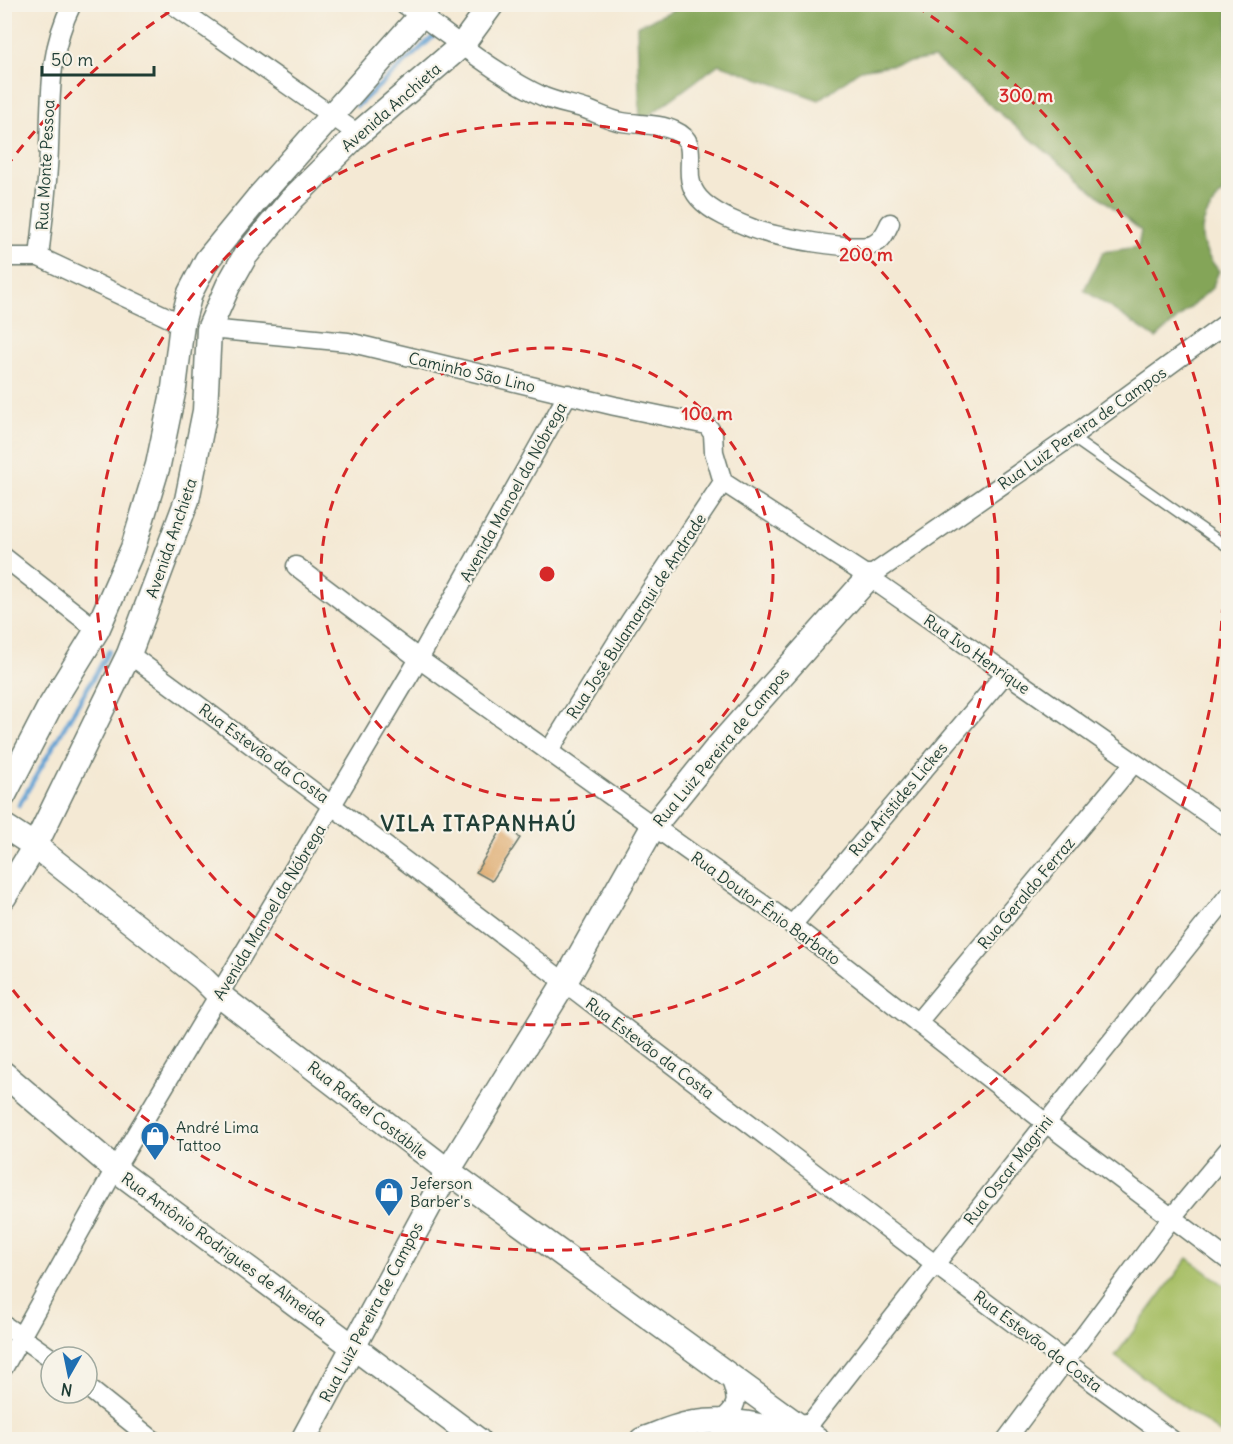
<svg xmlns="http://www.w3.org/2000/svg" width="1233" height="1444" viewBox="0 0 1233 1444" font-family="Delius,sans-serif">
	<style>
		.green { fill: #a6be63; stroke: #627e4c; stroke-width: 1.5 }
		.forest { fill: #84a559; stroke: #527146; stroke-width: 1.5 }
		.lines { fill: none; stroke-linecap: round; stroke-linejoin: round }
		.stream { stroke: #60a0d3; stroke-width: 4.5 }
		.building { fill: #deaa6e }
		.lane-casing { stroke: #6a796c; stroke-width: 12 }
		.street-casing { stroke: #6a796c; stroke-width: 21 }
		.secondary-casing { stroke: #6a796c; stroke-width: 27 }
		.lane { stroke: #fff; stroke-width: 9 }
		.street { stroke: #fff; stroke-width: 18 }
		.secondary { stroke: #fff; stroke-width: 24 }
		.ring { fill: none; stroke: #d62828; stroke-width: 3; stroke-dasharray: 10 8 }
		.labels { text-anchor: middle; stroke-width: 4.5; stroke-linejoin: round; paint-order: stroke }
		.street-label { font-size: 16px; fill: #1f3d34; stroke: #f7f3e8 }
		.poi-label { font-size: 16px; fill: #1f3d34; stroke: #f7f3e8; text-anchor: start }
		.district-label { font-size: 22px; font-weight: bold; letter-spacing: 1.5px; fill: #1f3d34; stroke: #f7f3e8 }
		.centre { fill: #d62828; stroke: #f7f3e8; stroke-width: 3 }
		.ring-label { font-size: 18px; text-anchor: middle; font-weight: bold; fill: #d62828; stroke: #f7f3e8; stroke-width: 4.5; stroke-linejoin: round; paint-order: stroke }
	</style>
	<rect width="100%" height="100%" fill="#f7f3e8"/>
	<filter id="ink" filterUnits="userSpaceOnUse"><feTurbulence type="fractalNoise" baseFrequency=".0167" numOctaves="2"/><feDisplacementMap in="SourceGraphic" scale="12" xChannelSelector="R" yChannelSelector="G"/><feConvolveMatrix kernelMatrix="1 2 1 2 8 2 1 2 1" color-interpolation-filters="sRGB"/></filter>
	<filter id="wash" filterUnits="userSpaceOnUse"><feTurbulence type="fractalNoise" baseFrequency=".008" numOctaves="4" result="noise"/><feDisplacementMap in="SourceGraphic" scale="24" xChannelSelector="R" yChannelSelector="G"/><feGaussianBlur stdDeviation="1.35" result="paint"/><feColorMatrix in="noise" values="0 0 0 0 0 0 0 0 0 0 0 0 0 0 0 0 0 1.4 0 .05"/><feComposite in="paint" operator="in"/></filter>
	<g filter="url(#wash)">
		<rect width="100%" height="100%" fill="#f4e9d4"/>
		<path class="green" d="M 1188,1258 L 1228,1288 L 1228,1439 L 1115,1356 Z"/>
		<path class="forest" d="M 686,4 L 1228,5 L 1228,186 C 1201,217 1190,236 1219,271 L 1212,288 L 1156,338 L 1084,290 L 1103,252 L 1138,247 L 1141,231 L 934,58 L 860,70 L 819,100 L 719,64 L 640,122 L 637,26 Z"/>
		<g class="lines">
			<path class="stream" d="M 357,106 L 434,36
				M 19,805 L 109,651"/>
		</g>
		<g id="blocks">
			<path class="building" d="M 505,824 L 520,838 L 492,881 L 476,872 Z"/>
		</g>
	</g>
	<g filter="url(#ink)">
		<use href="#blocks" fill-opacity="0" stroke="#6a796c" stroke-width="1.5"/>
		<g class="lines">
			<g class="lane-casing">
				<path id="lane" d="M 1071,437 L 1228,547"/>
			</g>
			<g class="street-casing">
				<path id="street" d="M 172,4 L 358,134
					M 404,4 C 450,35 494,74 544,97 C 558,103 574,105 588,110 C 599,114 610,120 622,122 C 639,125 659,123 675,131 C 705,144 677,173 699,198 C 712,213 736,222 754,229 C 773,236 858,253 874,244 C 883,240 886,231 890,223
					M 4,257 L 39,257 L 182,324
					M 39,257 C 43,221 48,184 49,147 C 51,97 48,51 72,4
					M 209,329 L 348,342 L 615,406 L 707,425 L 713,434 L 714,452 L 723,482
					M 723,482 L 869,577 L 1228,828
					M 4,557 L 97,630
					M 296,566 L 419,659 L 792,925 L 1046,1123 L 1228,1260
					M 869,577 L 1071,437 L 1228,322
					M 129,654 C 480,912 820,1184 1172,1440
					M 549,751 L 630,621 L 723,482
					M 792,925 L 1005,674
					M 917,1023 L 1134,763
					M 4,1325 L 51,1358
					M 4,1367 L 115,1169 L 419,659 L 568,394
					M 87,1387 L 153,1440
					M 719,1422 C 742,1405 737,1399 729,1374
					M 791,1428 L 812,1421 L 1046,1123 L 1228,896
					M 1006,1440 L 1173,1216 L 1228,1150"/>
			</g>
			<g class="secondary-casing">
				<path id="secondary" d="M 4,795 L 49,708 L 97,630 L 133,548 L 158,465 L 174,388 L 182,324 L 190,293 L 207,260 L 257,199 L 431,4
					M 4,826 L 35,846 L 202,978 L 219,995 L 448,1171 L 818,1440
					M 4,897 L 35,846 L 129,654 L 187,500 L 205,411 L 209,329 L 228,286 L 245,256 L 292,199 L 358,134 L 462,45 L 492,4
					M 4,1074 L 115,1169 L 478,1440
					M 303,1440 L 448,1171 L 565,982 L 653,827 L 716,749 L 869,577
					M 642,1440 C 659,1434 677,1425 695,1423 C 725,1418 769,1424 795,1440"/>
			</g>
			<use href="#lane" class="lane"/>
			<use href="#street" class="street"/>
			<use href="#secondary" class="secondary"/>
		</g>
	</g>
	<g class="ring">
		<circle cx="547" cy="574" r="226"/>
		<circle cx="547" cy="574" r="451"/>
		<path d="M6 167A677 677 0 0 1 178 6M916 6A677 677 0 1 1 6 981"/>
	</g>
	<defs>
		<g id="shop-pin" transform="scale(1.5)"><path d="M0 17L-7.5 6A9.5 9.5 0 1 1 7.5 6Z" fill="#1f6fb2" stroke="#f7f3e8"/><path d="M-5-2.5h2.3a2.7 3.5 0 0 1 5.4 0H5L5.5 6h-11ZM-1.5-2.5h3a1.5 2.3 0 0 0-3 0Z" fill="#fff"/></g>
	</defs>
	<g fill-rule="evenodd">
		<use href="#shop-pin" x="155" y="1136"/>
		<use href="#shop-pin" x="389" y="1192"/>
	</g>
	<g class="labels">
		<g class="street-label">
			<text transform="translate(391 107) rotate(-41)" y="6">Avenida Anchieta</text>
			<text transform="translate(45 165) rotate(-87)" y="6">Rua Monte Pessoa</text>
			<text transform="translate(472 372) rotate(13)" y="6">Caminho São Lino</text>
			<text transform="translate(1082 428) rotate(-35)" y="6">Rua Luiz Pereira de Campos</text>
			<text transform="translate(513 492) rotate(-61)" y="6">Avenida Manoel da Nóbrega</text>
			<text transform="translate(171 538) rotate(-71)" y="6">Avenida Anchieta</text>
			<text transform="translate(636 616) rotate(-57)" y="6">Rua José Bulamarqui de Andrade</text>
			<text transform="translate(977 654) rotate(35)" y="6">Rua Ivo Henrique</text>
			<text transform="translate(721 747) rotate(-50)" y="6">Rua Luiz Pereira de Campos</text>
			<text transform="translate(264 753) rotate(36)" y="6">Rua Estevão da Costa</text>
			<text transform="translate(898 799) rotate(-50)" y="6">Rua Aristides Lickes</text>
			<text transform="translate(1026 893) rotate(-50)" y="6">Rua Geraldo Ferraz</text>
			<text transform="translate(766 908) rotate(36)" y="6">Rua Doutor Ênio Barbato</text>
			<text transform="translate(269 912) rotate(-59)" y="6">Avenida Manoel da Nóbrega</text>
			<text transform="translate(650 1048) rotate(37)" y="6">Rua Estevão da Costa</text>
			<text transform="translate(368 1110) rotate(38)" y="6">Rua Rafael Costábile</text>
			<text transform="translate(1008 1170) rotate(-52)" y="6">Rua Oscar Magrini</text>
			<text transform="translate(224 1249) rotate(36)" y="6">Rua Antônio Rodrigues de Almeida</text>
			<text transform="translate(371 1312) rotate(-62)" y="6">Rua Luiz Pereira de Campos</text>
			<text transform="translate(1038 1341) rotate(37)" y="6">Rua Estevão da Costa</text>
		</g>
		<g class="poi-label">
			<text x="176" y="1133">André Lima<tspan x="176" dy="18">Tattoo</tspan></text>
			<text x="410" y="1189">Jeferson<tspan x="410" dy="18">Barber's</tspan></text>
		</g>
		<g class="district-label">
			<text x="479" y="831">VILA ITAPANHAÚ</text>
		</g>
	</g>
	<circle cx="547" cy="574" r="9" class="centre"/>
	<g class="ring-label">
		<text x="1026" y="102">300 m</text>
		<text x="866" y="261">200 m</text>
		<text x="707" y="420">100 m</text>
	</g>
	<rect width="1233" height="1444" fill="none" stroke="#f7f3e8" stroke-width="24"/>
	<g transform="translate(69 1375) rotate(189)"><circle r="28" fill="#f7f3e8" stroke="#a1aaa0" stroke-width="1.5"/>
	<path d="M0-4.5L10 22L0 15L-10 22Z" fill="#1f6fb2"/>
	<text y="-9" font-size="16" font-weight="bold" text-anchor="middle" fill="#1f3d34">N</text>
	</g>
	<path d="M42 66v9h112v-9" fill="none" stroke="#1f3d34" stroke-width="3"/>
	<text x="51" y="66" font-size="18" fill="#1f3d34" stroke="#f7f3e8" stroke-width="4.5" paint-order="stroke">50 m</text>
</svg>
